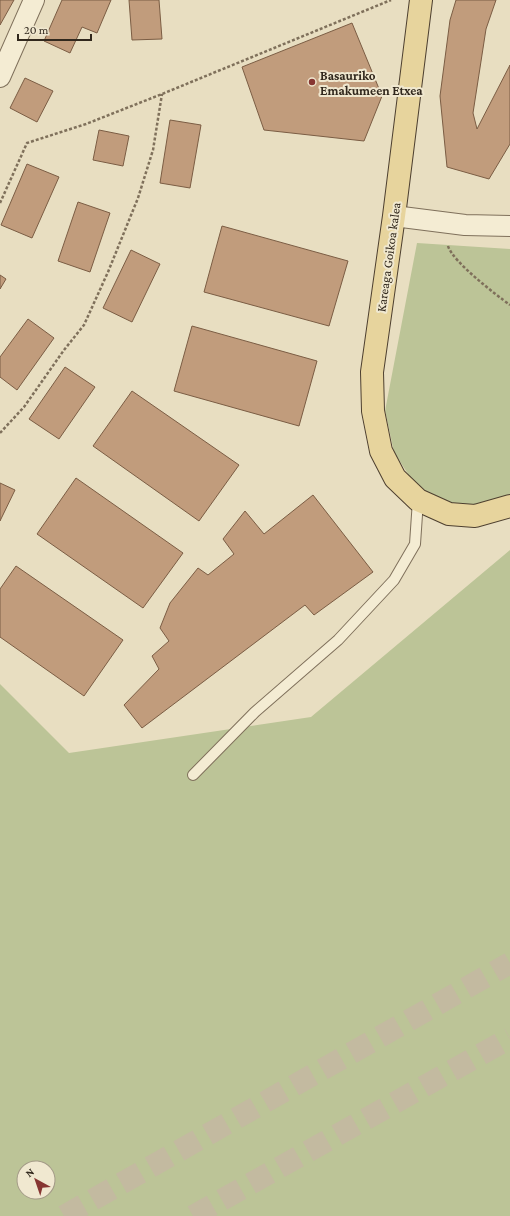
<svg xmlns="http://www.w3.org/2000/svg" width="510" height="1216" viewBox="0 0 510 1216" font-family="'Crimson Pro',serif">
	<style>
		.green { fill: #bcc497; fill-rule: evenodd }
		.building { fill: #c19c7c; stroke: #7b5d44 }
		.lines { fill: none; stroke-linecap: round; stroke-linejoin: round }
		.motorway-tunnel { stroke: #c3baa0; stroke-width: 22; stroke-dasharray: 22 11; stroke-linecap: butt }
		.service-casing { stroke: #7f705b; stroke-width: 12 }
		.minor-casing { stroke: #7f705b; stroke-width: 22 }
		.primary-casing { stroke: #4d3f2f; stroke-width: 24 }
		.path { stroke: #7f705b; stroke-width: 2.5; stroke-dasharray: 3 2; stroke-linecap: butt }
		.service { stroke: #f4ecd3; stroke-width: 10 }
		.minor { stroke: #f4ecd3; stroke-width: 20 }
		.primary { stroke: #e7d49d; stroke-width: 22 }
		.poi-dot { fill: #873632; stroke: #f0e8d0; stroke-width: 1.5 }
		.labels { text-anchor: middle; stroke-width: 4; stroke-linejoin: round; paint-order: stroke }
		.poi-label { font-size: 13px; font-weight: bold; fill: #31281d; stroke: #f0e8d0; text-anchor: start }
		.street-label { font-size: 13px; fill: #31281d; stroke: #f0e8d0 }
	</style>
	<rect width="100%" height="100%" fill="#e8dec1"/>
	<path class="green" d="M 417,243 L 510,249 L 510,498 L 487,506 L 441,505 L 415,485 L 394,452 L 385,411 Z
		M 510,550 L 510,1216 L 0,1216 L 0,684 L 69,753 L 311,717 ZM 24,1168 L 48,1168 L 48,1192 L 24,1192 Z"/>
	<path class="building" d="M 0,0 L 14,0 L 0,25 Z
		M 62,0 L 111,0 L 97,33 L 82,27 L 70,53 L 44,41 Z
		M 129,0 L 159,0 L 162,39 L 132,40 Z
		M 456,0 L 496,0 L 486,29 L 473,113 L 477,129 L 510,65 L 510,144 L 489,179 L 447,167 L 440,96 L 450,20 Z
		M 352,23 L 382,96 L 364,141 L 264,130 L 242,67 Z
		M 25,78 L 53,91 L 37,122 L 10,108 Z
		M 170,120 L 201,125 L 190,188 L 160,183 Z
		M 99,130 L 129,136 L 123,166 L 93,160 Z
		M 27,164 L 59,177 L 32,238 L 1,225 Z
		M 78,202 L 110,213 L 90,272 L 58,261 Z
		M 222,226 L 348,261 L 329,326 L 204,292 Z
		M 131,250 L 160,264 L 132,322 L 103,308 Z
		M 0,275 L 6,279 L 0,289 Z
		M 28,319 L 54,338 L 17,390 L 0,377 L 0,357 Z
		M 192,326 L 317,361 L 299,426 L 174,391 Z
		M 65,367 L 95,387 L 59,439 L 29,419 Z
		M 132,391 L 239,465 L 199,521 L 93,446 Z
		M 76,478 L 183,553 L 143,608 L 37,534 Z
		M 0,483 L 15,490 L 0,521 Z
		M 313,495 L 373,572 L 314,615 L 305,605 L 142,728 L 124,705 L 159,669 L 152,656 L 169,641 L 160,628 L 170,603 L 198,568 L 208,575 L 234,554 L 223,539 L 245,511 L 264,534 Z
		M 16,566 L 123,640 L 84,696 L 0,637 L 0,589 Z"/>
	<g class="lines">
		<path class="motorway-tunnel" d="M 64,1216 L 510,963
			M 193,1216 L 510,1038"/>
		<g class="service-casing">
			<path id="service" d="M 193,775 L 255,712 L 338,640 L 394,580 L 415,544 L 418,500"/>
		</g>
		<g class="minor-casing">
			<path id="minor" d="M 0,77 L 34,0
				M 394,216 L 465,225 L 510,226"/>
		</g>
		<g class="primary-casing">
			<path id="primary" d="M 421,0 L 394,216 L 372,372 L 373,411 L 381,451 L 395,478 L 418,500 L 449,514 L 475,516 L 510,506"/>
		</g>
		<path class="path" d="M 0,203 L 27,143 L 86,124 L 162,94 L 391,0
			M 448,246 C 453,262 495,294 510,305
			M 0,433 L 24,407 L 64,350 L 84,325 L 108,272 L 138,198 L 153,150 L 162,94"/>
		<use href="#service" class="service"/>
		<use href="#minor" class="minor"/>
		<use href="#primary" class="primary"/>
	</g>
	<circle class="poi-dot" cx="312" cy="82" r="4"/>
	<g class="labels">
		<g class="poi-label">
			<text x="320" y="80">Basauriko<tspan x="320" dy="15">Emakumeen Etxea</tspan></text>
		</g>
		<g class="street-label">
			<text transform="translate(388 257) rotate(-82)" y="5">Kareaga Goikoa kalea</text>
		</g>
	</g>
	<g transform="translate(36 1180) rotate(320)"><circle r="19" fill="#f0e8d0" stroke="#a49b88"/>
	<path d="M0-3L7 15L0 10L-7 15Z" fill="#873632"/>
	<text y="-6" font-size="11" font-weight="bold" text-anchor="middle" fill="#31281d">N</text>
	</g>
	<path d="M18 34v6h73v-6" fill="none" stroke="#31281d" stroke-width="2"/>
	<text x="24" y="34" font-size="12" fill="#31281d" stroke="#f0e8d0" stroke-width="3" paint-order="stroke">20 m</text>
</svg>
